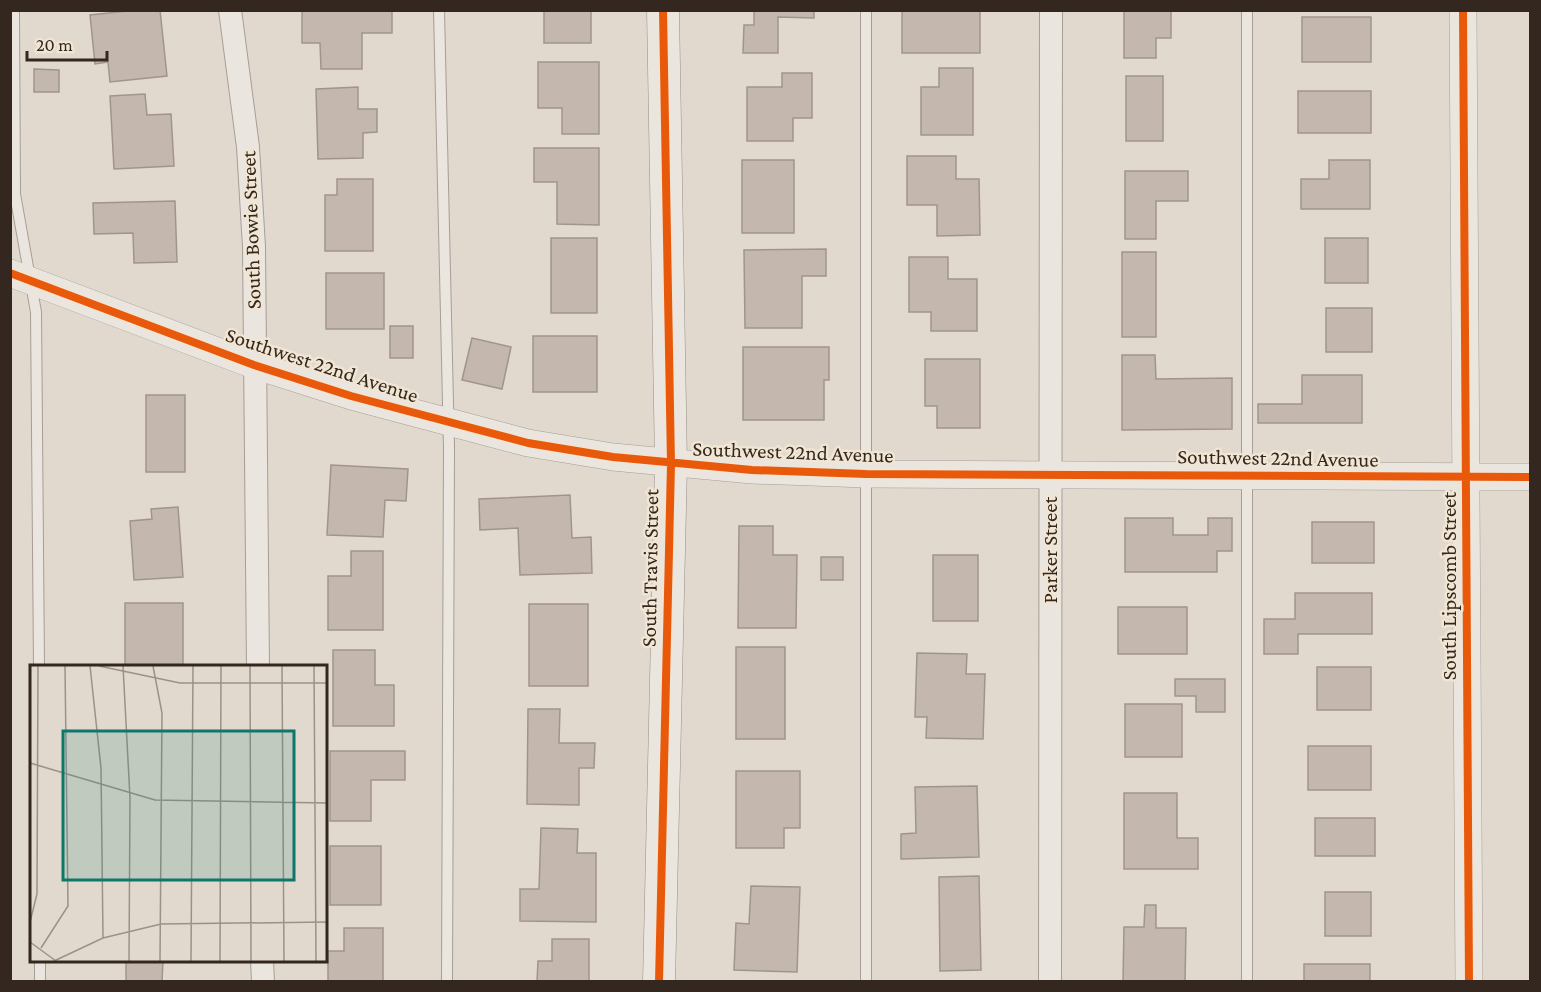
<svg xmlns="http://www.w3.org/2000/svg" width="1541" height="992" viewBox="0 0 1541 992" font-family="'Crimson Pro',serif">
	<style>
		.building { fill: #c4b7ae; stroke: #a0958d; stroke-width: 1.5 }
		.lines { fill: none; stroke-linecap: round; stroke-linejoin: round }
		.service-casing { stroke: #a69e96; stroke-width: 12 }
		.minor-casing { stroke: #a69e96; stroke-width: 24 }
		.tertiary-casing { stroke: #a69e96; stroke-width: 28 }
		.secondary-casing { stroke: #968e86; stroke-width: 33 }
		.service { stroke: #eae5de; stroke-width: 10 }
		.minor { stroke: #eae5de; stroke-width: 22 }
		.tertiary { stroke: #eae5de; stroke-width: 27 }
		.secondary { stroke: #eae5de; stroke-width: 32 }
		.cycleway-casing { stroke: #f1e5d3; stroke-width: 11 }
		.cycleway { stroke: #e8590c; stroke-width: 8 }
		.labels { text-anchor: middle; stroke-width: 5; stroke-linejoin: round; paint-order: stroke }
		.street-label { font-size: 21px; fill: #33271f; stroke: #f1e5d3 }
		.inset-road { fill: none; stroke: #9b9287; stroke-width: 1.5 }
		.view { fill: #0f766e; fill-opacity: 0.15; stroke: #0f766e; stroke-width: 3 }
		.inset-edge { fill: none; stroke: #33271f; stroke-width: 3 }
	</style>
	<rect width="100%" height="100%" fill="#e1d9cd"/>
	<path class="building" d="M 137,10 L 160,10 L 167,76 L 110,82 L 108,62 L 95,64 L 90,15 Z
		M 302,10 L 392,10 L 392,33 L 362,33 L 362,69 L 321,69 L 320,43 L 302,43 Z
		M 544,10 L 591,10 L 591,43 L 544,43 Z
		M 754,10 L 814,10 L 814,18 L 778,17 L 778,53 L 743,53 L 744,25 L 754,25 Z
		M 902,10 L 980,10 L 980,53 L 902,53 Z
		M 1124,10 L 1171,10 L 1171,38 L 1156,38 L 1156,58 L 1124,58 Z
		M 1302,17 L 1371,17 L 1371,62 L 1302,62 Z
		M 538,62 L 599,62 L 599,134 L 562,134 L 562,108 L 538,108 Z
		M 939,68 L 973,68 L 973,135 L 921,135 L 921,87 L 939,87 Z
		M 34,69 L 59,70 L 59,92 L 34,92 Z
		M 782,73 L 812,73 L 812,118 L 793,118 L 793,141 L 747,141 L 747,87 L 782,87 Z
		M 1126,76 L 1163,76 L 1163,141 L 1126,141 Z
		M 358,87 L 358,109 L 377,109 L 377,132 L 363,133 L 363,158 L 318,159 L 316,89 Z
		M 1298,91 L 1371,91 L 1371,133 L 1298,133 Z
		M 145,94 L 147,115 L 171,114 L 174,166 L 114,169 L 110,96 Z
		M 534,148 L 599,148 L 599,225 L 557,224 L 557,182 L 534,182 Z
		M 907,156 L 956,156 L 956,179 L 979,179 L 980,235 L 937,236 L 937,205 L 907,205 Z
		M 742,160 L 794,160 L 794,233 L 742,233 Z
		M 1329,160 L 1370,160 L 1370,209 L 1301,209 L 1301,179 L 1329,179 Z
		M 1125,171 L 1188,171 L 1188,201 L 1156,201 L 1156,239 L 1125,239 Z
		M 337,179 L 373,179 L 373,251 L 325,251 L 325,195 L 337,195 Z
		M 175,201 L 177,262 L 134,263 L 133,233 L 94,234 L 93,203 Z
		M 551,238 L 597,238 L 597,313 L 551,313 Z
		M 1325,238 L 1368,238 L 1368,283 L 1325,283 Z
		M 826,249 L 826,276 L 802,276 L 802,328 L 745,328 L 744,250 Z
		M 1122,252 L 1156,252 L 1156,337 L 1122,337 Z
		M 909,257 L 948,257 L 948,279 L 977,279 L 977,331 L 931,331 L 931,312 L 909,312 Z
		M 326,273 L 384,273 L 384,329 L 326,329 Z
		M 1326,308 L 1372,308 L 1372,352 L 1326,352 Z
		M 390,326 L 413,326 L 413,358 L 390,358 Z
		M 533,336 L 597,336 L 597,392 L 533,392 Z
		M 472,338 L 511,347 L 502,389 L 462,380 Z
		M 743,347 L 829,347 L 829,380 L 824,380 L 824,420 L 743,420 Z
		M 1122,355 L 1155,355 L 1156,379 L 1232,378 L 1232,429 L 1122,430 Z
		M 925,359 L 980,359 L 980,428 L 937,428 L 937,406 L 925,406 Z
		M 1302,375 L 1362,375 L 1362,423 L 1258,423 L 1258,404 L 1302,404 Z
		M 146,395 L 185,395 L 185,472 L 146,472 Z
		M 331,465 L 408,469 L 406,501 L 385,500 L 383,537 L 327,535 Z
		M 570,495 L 572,538 L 591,537 L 592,573 L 520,575 L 518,528 L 480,530 L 479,499 Z
		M 178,507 L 183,577 L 134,580 L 130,521 L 152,519 L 151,509 Z
		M 1125,518 L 1173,518 L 1173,535 L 1208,535 L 1208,518 L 1232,518 L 1232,551 L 1217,551 L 1217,572 L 1125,572 Z
		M 1312,522 L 1374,522 L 1374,563 L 1312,563 Z
		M 739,526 L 773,526 L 773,555 L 797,555 L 796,628 L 738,628 Z
		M 351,551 L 383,551 L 383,630 L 328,630 L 328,576 L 351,576 Z
		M 933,555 L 978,555 L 978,621 L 933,621 Z
		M 821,557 L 843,557 L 843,580 L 821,580 Z
		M 1295,593 L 1372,593 L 1372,634 L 1298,634 L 1298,654 L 1264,654 L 1264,619 L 1295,619 Z
		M 125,603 L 183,603 L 183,666 L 125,666 Z
		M 529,604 L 588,604 L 588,686 L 529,686 Z
		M 1118,607 L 1187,607 L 1187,654 L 1118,654 Z
		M 736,647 L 785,647 L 785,739 L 736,739 Z
		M 333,650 L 375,650 L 375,685 L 394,685 L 394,726 L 333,726 Z
		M 917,653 L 967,654 L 966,674 L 985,674 L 983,739 L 926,738 L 927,717 L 915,717 Z
		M 1317,667 L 1371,667 L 1371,710 L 1317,710 Z
		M 1175,679 L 1225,679 L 1225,712 L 1196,712 L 1196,696 L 1175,696 Z
		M 1125,704 L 1182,704 L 1182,757 L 1125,757 Z
		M 528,709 L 560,709 L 559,743 L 595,743 L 594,768 L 579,768 L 579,805 L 527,804 Z
		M 1308,746 L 1371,746 L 1371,790 L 1308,790 Z
		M 330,751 L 405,751 L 405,780 L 371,780 L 371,821 L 330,821 Z
		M 736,771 L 800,771 L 800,828 L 784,828 L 784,848 L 736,848 Z
		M 977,786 L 979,857 L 901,859 L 901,834 L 916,833 L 915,787 Z
		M 1124,793 L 1177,793 L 1177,838 L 1198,838 L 1198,869 L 1124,869 Z
		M 1315,818 L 1375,818 L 1375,856 L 1315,856 Z
		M 541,828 L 578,829 L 577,853 L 596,853 L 596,922 L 520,921 L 520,889 L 539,889 Z
		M 330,846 L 381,846 L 381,905 L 330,905 Z
		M 979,876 L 981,970 L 940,971 L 939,877 Z
		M 751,886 L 800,887 L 797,972 L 734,970 L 736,923 L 749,924 Z
		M 1325,892 L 1371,892 L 1371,936 L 1325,936 Z
		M 1145,905 L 1156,905 L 1156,928 L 1186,928 L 1185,982 L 1123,982 L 1124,927 L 1144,927 Z
		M 344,928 L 383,928 L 383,982 L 328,982 L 328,951 L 344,951 Z
		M 552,939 L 589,939 L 589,982 L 537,982 L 538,961 L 552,961 Z
		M 126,960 L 163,960 L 162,982 L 126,982 Z
		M 1304,964 L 1370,964 L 1370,982 L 1304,982 Z"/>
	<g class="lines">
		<g class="service-casing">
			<path id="service" d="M 14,10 L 15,194 L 36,312 L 39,666
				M 439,10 L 449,447 L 447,982
				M 1247,10 L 1247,982
				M 40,982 L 40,960
				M 866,982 L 866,10"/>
		</g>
		<g class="minor-casing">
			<path id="minor" d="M 230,10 L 248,147 L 254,247 L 258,666
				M 262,960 L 263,982
				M 1050,982 L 1051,10"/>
		</g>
		<g class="tertiary-casing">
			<path id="tertiary" d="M 1463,10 L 1469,982
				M 10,273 L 254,365 L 351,396 L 528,443 L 613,457 L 752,470 L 866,474 L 1530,477"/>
		</g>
		<g class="secondary-casing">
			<path id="secondary" d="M 659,982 L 671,464 L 663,10"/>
		</g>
		<use href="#service" class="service"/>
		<use href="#minor" class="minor"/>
		<use href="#tertiary" class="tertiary"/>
		<use href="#secondary" class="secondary"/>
		<g class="cycleway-casing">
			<path id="cycleway" d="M 1463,10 L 1469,982
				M 10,273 L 254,365 L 351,396 L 528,443 L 613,457 L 752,470 L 866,474 L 1530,477
				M 659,982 L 671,464 L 663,10"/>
		</g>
		<use href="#cycleway" class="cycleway"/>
	</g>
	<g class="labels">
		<g class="street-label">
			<text transform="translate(251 230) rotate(-92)" y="7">South Bowie Street</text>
			<text transform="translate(322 365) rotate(18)" y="7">Southwest 22nd Avenue</text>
			<text transform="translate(793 452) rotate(2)" y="7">Southwest 22nd Avenue</text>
			<text transform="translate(1278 458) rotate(1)" y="7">Southwest 22nd Avenue</text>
			<text transform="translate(1050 550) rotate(-90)" y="7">Parker Street</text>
			<text transform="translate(650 568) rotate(-89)" y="7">South Travis Street</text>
			<text transform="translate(1449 586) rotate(-90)" y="7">South Lipscomb Street</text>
		</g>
	</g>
	<g transform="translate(30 665)">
		<rect width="297" height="297" fill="#e1d9cd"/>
		<path class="inset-road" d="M 60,1 L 71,103 L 73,273M 69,1 L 150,18 L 297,18M 93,1 L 100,133 L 99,296M 123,1 L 132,48 L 130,296M 220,1 L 221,296M 252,1 L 254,296M 284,1 L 286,296M 0,98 L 125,135 L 297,138M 0,257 L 7,229 L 8,1M 0,277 L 26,296M 11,283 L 38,241 L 35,1M 24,296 L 73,273 L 131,259 L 297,257M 161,296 L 163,1M 190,296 L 191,1"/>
		<path class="view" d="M 33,66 L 264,66 L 264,215 L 33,215 Z"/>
		<rect width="297" height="297" class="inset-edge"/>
	</g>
	<rect width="1541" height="992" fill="none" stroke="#33271f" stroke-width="24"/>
	<path d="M27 51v9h80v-9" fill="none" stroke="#33271f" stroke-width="3"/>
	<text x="36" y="51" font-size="18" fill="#33271f" stroke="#f1e5d3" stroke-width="4.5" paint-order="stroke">20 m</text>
</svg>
